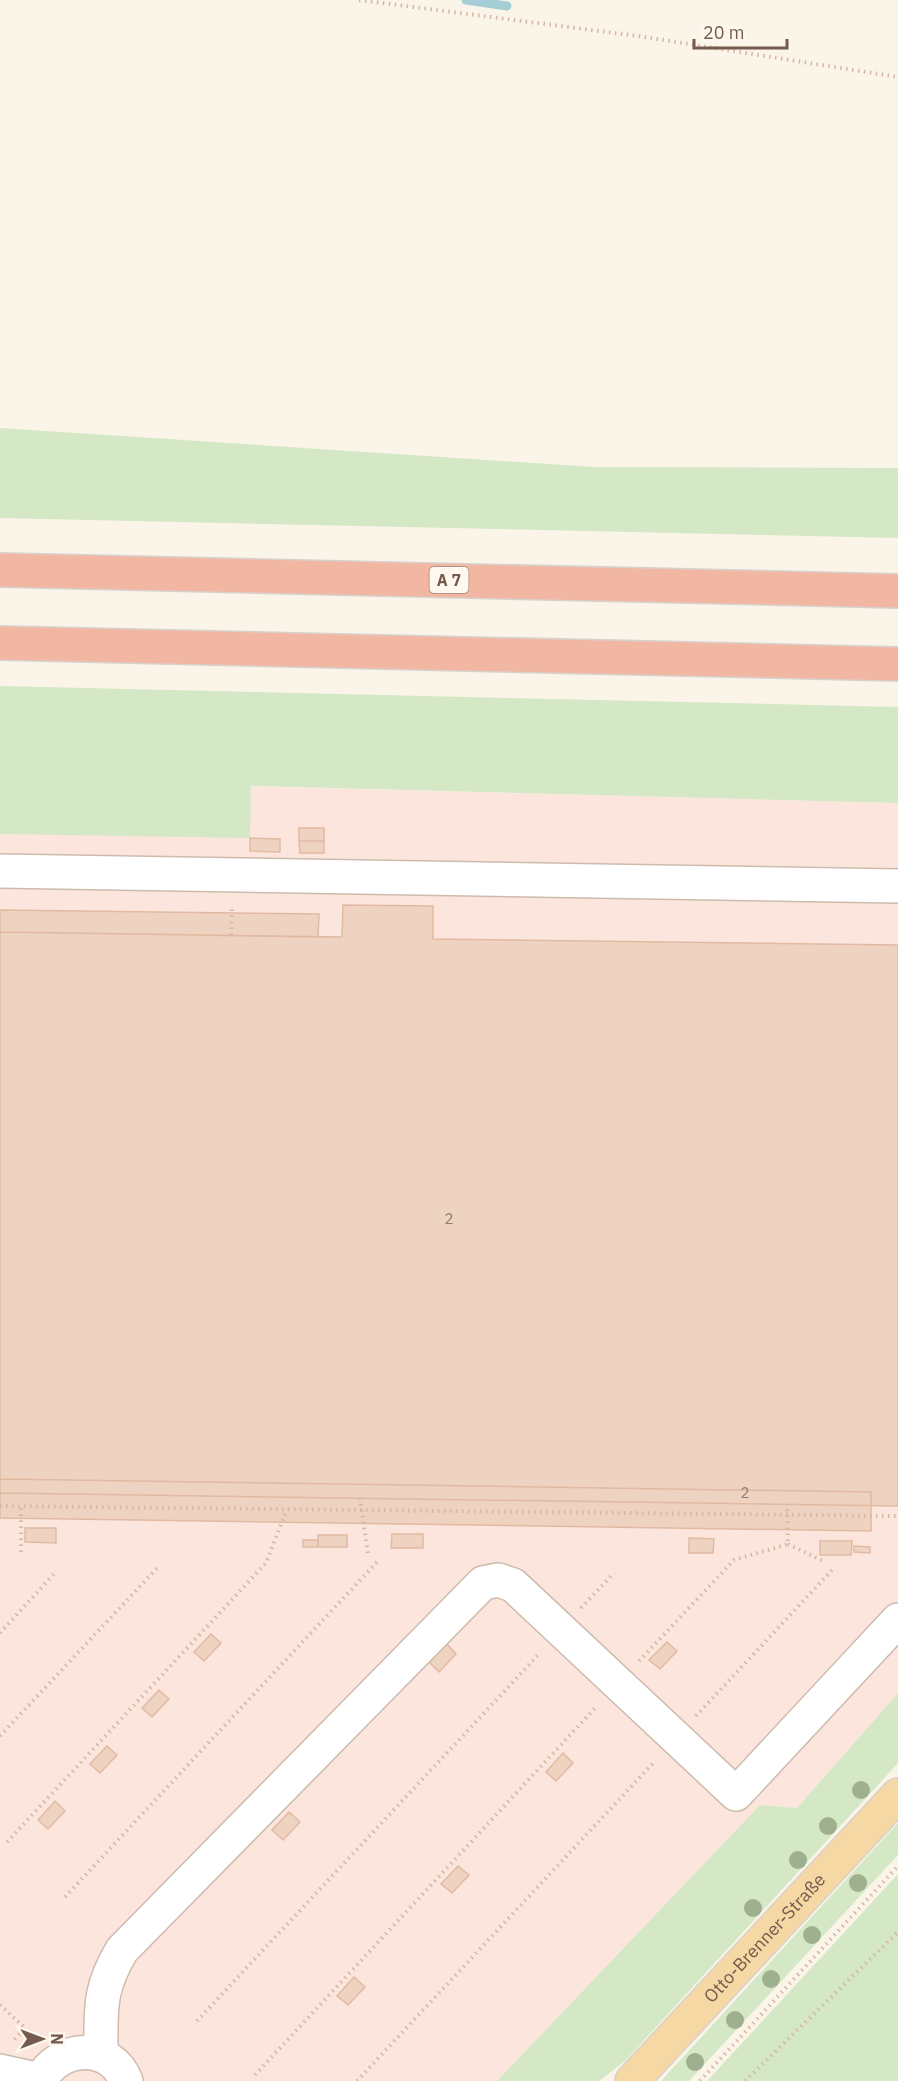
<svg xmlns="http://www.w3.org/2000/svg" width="898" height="2081" viewBox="0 0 898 2081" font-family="'IBM Plex Sans',sans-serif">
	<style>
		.commercial { fill: #fbe5dc }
		.green { fill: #d4e8c6 }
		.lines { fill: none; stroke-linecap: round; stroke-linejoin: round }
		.stream { stroke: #a4cdd5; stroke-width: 9 }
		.building { fill: #efd3c1; stroke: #e1baa2; stroke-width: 1.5 }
		.minor-casing { stroke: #cdbcae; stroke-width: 36 }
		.major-casing { stroke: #d8d1cd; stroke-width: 36 }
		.highway-casing { stroke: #d8d1cd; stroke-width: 36 }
		.path { stroke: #d4b7a4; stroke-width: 4; stroke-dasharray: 1.5 4.5; stroke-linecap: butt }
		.minor { stroke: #fff; stroke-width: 33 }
		.major { stroke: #f6d8a4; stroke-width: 33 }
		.highway { stroke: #f2b7a2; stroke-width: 33 }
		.tree { fill: #9fb08e }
		.labels { text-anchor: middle; stroke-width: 6; stroke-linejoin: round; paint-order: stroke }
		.number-label { font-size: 15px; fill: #93796a }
		.shield { fill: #fef8ee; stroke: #9d8a7d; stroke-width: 1.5 }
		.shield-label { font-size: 16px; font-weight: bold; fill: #745b4d }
		.street-label { font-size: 18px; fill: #745b4d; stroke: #fef8ee }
	</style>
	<rect width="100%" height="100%" fill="#fbf4e8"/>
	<path class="commercial" d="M 0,780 L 898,803 L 898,1693 L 797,1808 L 760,1805 L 497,2081 L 0,2081 Z"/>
	<path class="green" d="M 0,428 L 595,467 L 898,468 L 898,538 L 0,518 Z
		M 0,686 L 898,707 L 898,803 L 251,786 L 250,838 L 0,834 Z
		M 898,1693 L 898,1763 L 624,2062 L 599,2081 L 497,2081 L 760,1805 L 797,1808 Z
		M 898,1823 L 898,1855 L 689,2081 L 661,2081 Z
		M 898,1874 L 898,2081 L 707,2081 Z"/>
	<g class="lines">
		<path class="stream" d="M 466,0 L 507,6"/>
	</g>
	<path class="building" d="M 299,828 L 324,828 L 324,841 L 299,841 Z
		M 250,838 L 280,839 L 280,852 L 250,851 Z
		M 299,841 L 324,841 L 324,853 L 300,853 Z
		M 343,905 L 433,906 L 433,939 L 898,945 L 898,1506 L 0,1493 L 0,932 L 342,937 Z
		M 0,910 L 319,914 L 318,937 L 0,932 Z
		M 0,1479 L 871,1492 L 871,1531 L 0,1518 Z
		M 25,1528 L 56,1528 L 56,1543 L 25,1542 Z
		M 392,1534 L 423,1534 L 423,1548 L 391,1548 Z
		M 318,1535 L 347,1535 L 347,1547 L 318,1547 Z
		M 689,1538 L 714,1539 L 713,1553 L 689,1553 Z
		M 303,1540 L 318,1540 L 318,1547 L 303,1547 Z
		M 820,1541 L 852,1541 L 851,1555 L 820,1555 Z
		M 854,1546 L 870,1547 L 870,1553 L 854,1552 Z
		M 211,1634 L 221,1643 L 204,1661 L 194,1652 Z
		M 667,1642 L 677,1651 L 660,1669 L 649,1660 Z
		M 446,1643 L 456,1654 L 439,1672 L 429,1662 Z
		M 159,1690 L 169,1699 L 152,1717 L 142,1708 Z
		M 107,1746 L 117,1755 L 100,1773 L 90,1764 Z
		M 563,1753 L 573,1763 L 556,1781 L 546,1772 Z
		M 55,1801 L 65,1811 L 48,1829 L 38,1820 Z
		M 289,1812 L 300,1822 L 283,1840 L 272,1830 Z
		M 458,1866 L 469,1875 L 452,1893 L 441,1884 Z
		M 354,1977 L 365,1987 L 348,2005 L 337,1996 Z"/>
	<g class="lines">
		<g class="minor-casing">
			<path id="minor" d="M 0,871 L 898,886
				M 101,2055 C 101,2010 98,1990 122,1950 L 483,1583 L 498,1580 L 513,1585 L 736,1794 L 898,1620
				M 0,2071 L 41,2080
				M 40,2081 C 58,2045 110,2041 126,2081"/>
		</g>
		<g class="major-casing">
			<g id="major">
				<path id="s1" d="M 632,2081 L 898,1795"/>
			</g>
		</g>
		<g class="highway-casing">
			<path id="highway" d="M 0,570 L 898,591
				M 0,643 L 898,664"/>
		</g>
		<path class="path" d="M 359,0 L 638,36 L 898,77
			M 231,935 L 232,906
			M 360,1498 L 368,1554
			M 0,1506 L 898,1516
			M 788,1544 L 825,1562
			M 21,1552 L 21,1506
			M 581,1608 L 614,1573
			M 0,1633 L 54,1574
			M 639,1661 L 734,1560 L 788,1544 L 787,1504
			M 696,1716 L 833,1569
			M 0,1736 L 158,1567
			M 7,1842 L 266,1563 L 287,1509
			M 65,1897 L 377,1562
			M 0,2005 L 25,2028 L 13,2041
			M 197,2021 L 540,1653
			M 255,2075 L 597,1706
			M 357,2081 L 655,1761
			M 700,2081 L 898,1866
			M 745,2081 L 898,1932"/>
		<use href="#minor" class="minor"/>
		<use href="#major" class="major"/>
		<use href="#highway" class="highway"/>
	</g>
	<g class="tree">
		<circle cx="861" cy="1790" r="9"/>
		<circle cx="828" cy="1826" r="9"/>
		<circle cx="798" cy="1860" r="9"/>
		<circle cx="858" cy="1883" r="9"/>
		<circle cx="753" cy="1908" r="9"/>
		<circle cx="812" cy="1935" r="9"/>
		<circle cx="771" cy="1979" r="9"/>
		<circle cx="735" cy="2020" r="9"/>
		<circle cx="695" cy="2062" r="9"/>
	</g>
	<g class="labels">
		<g class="number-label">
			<text x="449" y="1224">2</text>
			<text x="745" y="1498">2</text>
		</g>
		<rect class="shield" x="429.5" y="567" width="39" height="26" rx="4.5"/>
		<g class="shield-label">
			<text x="449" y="586">A 7</text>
		</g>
		<g class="street-label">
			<text dy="6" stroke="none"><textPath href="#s1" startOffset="195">Otto-Brenner-Straße</textPath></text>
		</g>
	</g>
	<g transform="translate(42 2039) rotate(90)" stroke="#fef8ee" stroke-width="4.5" paint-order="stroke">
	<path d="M0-4.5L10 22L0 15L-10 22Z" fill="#745b4d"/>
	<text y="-9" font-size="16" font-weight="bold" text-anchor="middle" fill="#745b4d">N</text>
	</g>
	<path d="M694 39v9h93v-9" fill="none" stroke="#745b4d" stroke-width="3"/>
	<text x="703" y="39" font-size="18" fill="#745b4d" stroke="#fef8ee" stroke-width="4.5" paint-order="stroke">20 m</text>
</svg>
